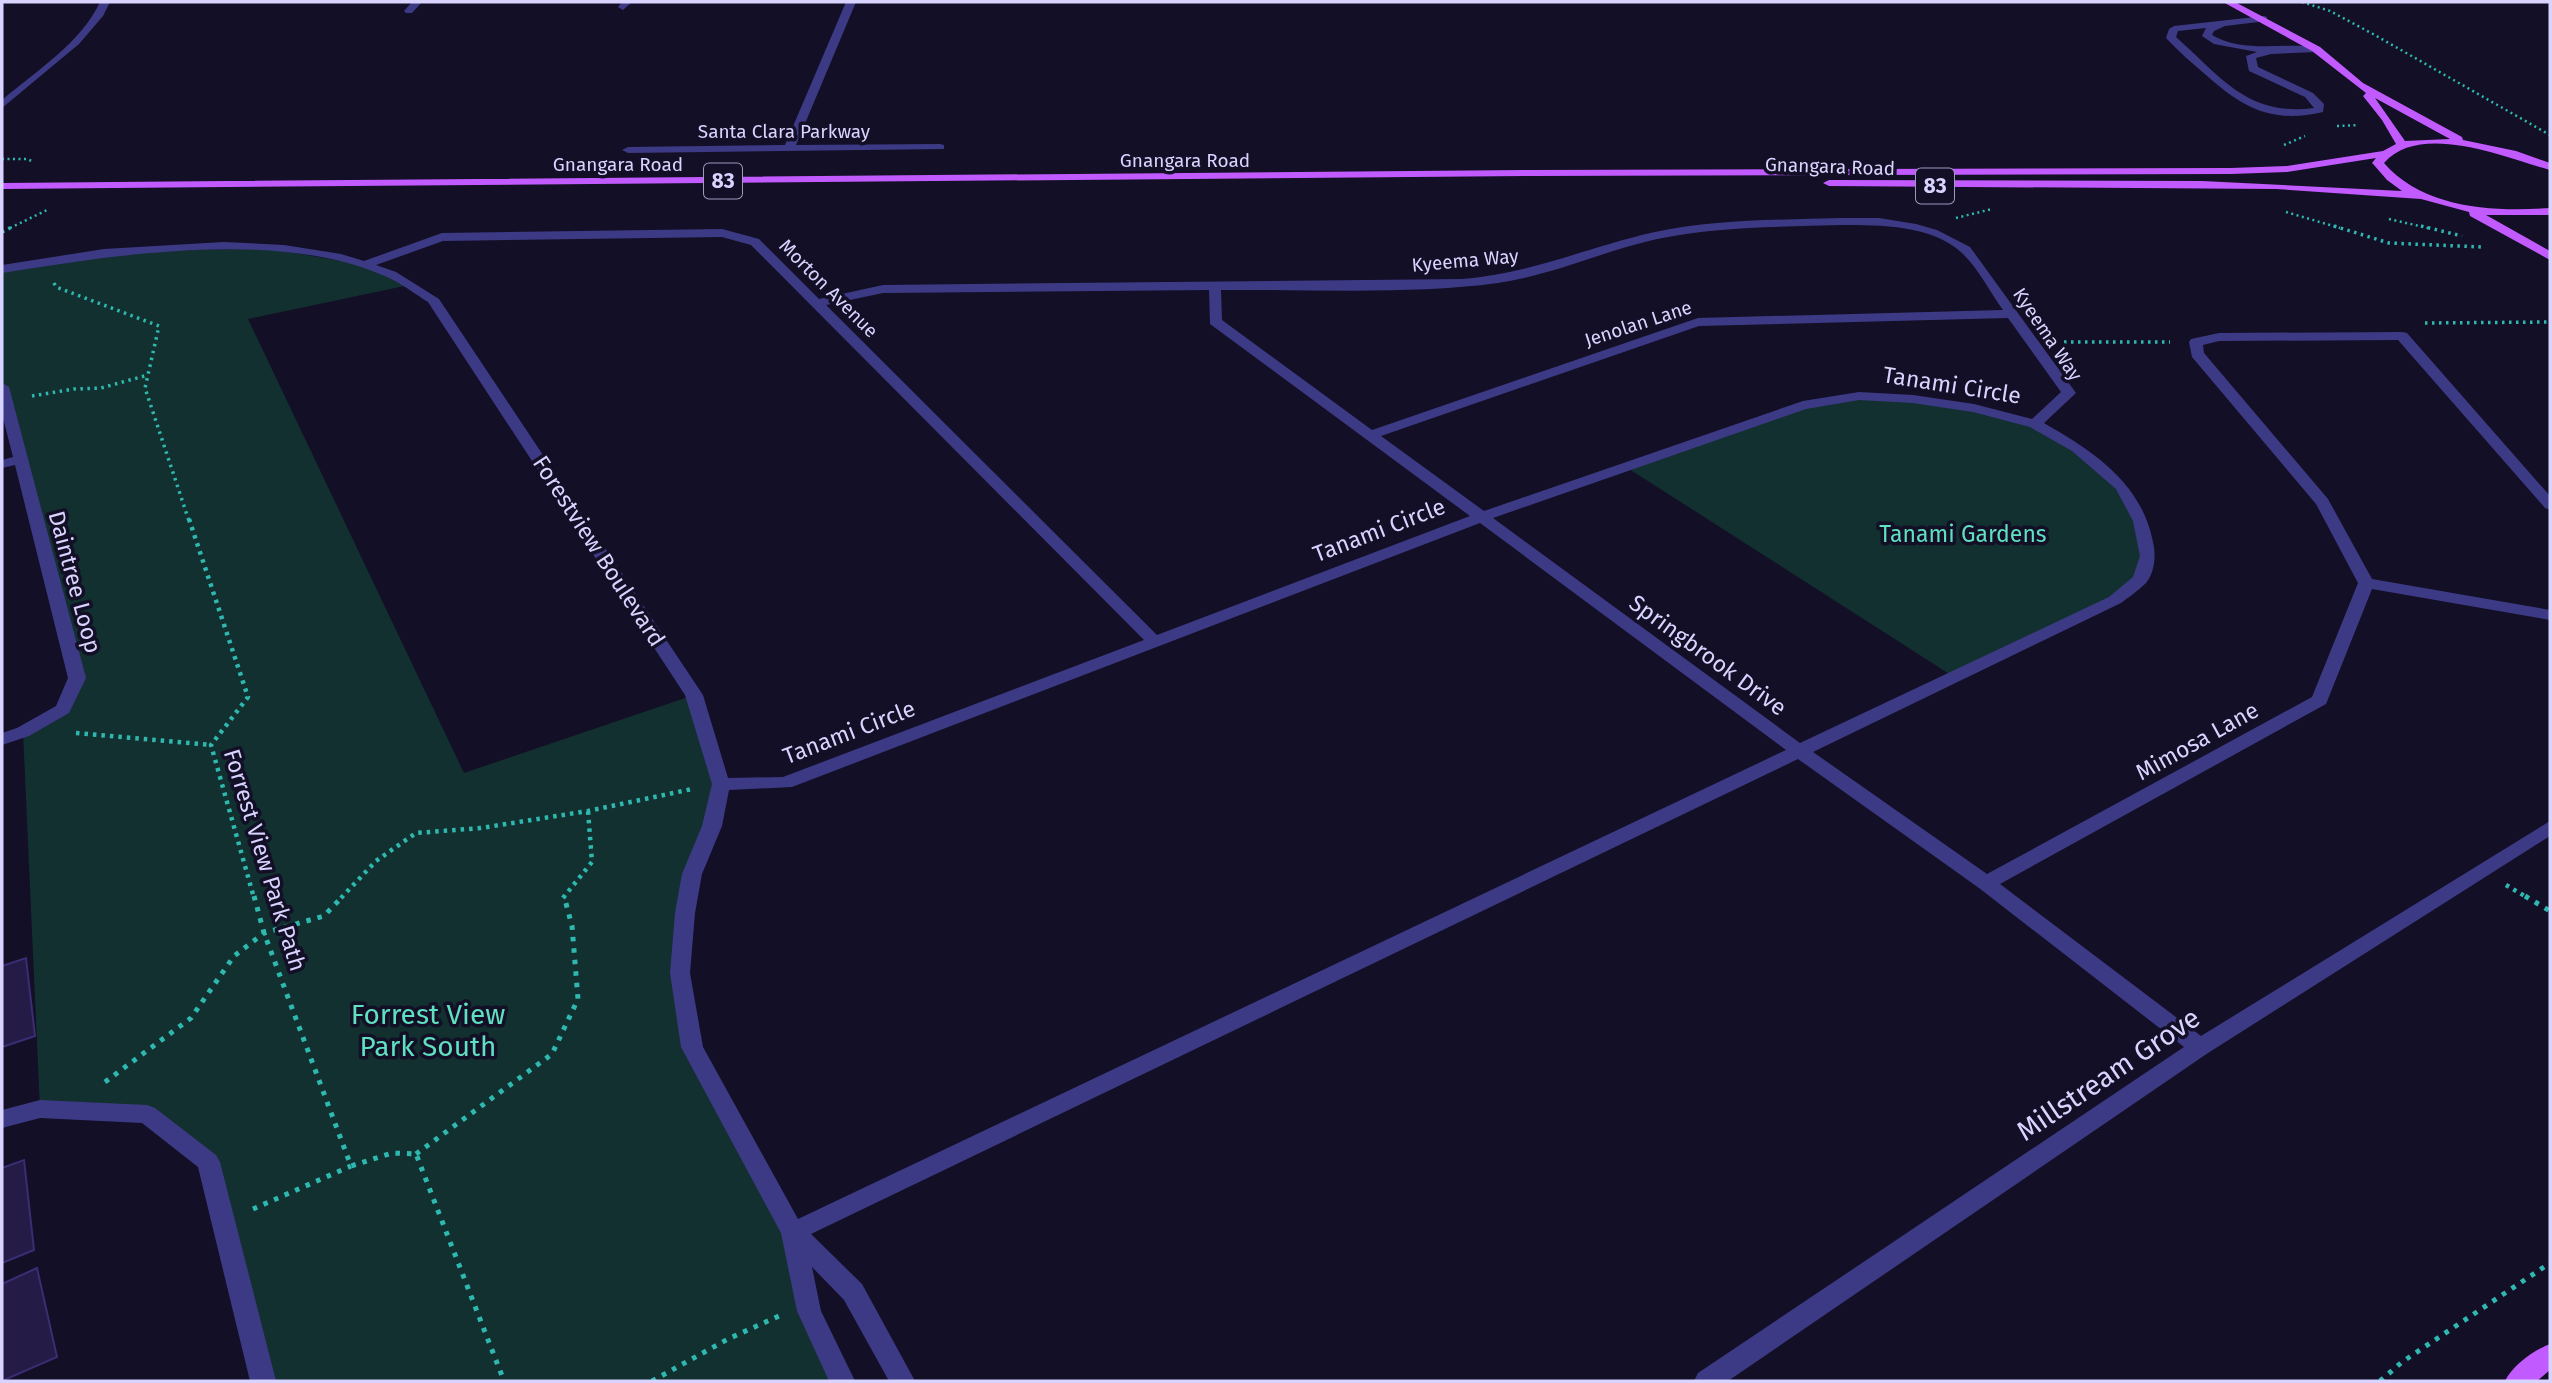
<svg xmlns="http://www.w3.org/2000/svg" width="2552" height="1383" viewBox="0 0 2552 1383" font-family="'Fira Sans',sans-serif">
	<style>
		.green { fill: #12302f }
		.building { fill: #241b47; stroke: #3b2d73; stroke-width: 2 }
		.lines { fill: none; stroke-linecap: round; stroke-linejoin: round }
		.path-far3 { stroke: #2fb8b0; stroke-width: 2.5; stroke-dasharray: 2 3.5; stroke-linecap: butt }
		.path-far2 { stroke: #2fb8b0; stroke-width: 3.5; stroke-dasharray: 2.5 4.5; stroke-linecap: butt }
		.path-far1 { stroke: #2fb8b0; stroke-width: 4.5; stroke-dasharray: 3.5 5; stroke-linecap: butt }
		.path { stroke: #2fb8b0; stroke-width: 5; stroke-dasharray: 4.5 7; stroke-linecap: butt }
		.minor { fill: #3d3a85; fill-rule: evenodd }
		.major { fill: #c25bff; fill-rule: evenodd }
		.labels { text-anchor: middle; stroke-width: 7; stroke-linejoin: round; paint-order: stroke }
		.far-street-label { font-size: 19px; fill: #d9d4ff; stroke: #130f26 }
		.shield { fill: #130f26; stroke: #9e99be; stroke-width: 2 }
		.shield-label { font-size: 21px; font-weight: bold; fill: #d9d4ff }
		.street-label { font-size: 23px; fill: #d9d4ff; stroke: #130f26 }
		.park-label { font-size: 23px; fill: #5fe0c0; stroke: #130f26 }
		.near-park-label { font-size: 28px; fill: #5fe0c0; stroke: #130f26 }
		.near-street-label { font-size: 28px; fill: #d9d4ff; stroke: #130f26 }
	</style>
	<rect width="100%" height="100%" fill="#130f26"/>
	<path class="green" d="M 272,249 L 365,265 L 414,284 L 248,319 L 464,773 L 694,695 L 721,784 L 685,913 L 692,1047 L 793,1232 L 809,1311 L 844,1381 L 263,1381 L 208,1162 L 147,1114 L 40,1109 L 23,732 L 63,709 L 77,678 L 2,387 L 2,269 L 119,250 Z
		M 1859,396 L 1913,399 L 2035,424 L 2122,487 L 2141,521 L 2140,579 L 2115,600 L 1954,677 L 1626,467 L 1803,405 Z"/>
	<path class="building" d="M 26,958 L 35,1036 L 2,1047 L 2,966 Z
		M 24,1160 L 34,1250 L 2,1263 L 2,1168 Z
		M 37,1268 L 57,1357 L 2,1381 L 2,1284 Z"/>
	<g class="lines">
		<path class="path-far3" d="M 2302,2 L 2330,11 L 2373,34 L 2550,135
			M 2337,126 L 2359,125
			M 2284,145 L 2305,136
			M 2,159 L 27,159 L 34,162
			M 2286,212 L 2340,228
			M 1956,218 L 1992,209
			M 2389,219 L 2428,228
			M 10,228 L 49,209"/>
		<path class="path-far2" d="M 2334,226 L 2389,243 L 2482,247
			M 2421,226 L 2462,236
			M 2,232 L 14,226
			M 54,283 L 56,287 L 159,326 L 145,388 L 189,521
			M 2425,323 L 2550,322
			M 2064,342 L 2170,342
			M 32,396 L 74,389 L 101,388 L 148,375"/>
		<path class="path-far1" d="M 189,519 L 248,697 L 211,745 L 254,898
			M 76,733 L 211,745
			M 2506,885 L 2528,898
			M 341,898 L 376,861 L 416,833 L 481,828 L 588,811 L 692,789
			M 563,898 L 592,862 L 588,811"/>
		<path class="path" d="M 254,896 L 264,933 L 351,1166 L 392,1153 L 416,1154 L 504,1381
			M 2525,896 L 2550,911
			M 105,1082 L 191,1018 L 234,956 L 264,933 L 324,916 L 343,896
			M 416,1154 L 552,1054 L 578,999 L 572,926 L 564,896
			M 253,1209 L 351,1166
			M 652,1381 L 728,1339 L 779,1316
			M 2380,1381 L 2402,1362 L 2550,1263"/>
		<path class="minor" d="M 100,2 L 110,2 L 103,16 L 79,44 L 2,108 L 2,100 C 36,71 81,43 100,2 Z
			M 412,2 L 422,2 L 412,13 L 406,13 L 404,11 Z
			M 622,2 L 632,2 L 623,10 L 618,7 Z
			M 846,2 L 856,2 L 796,145 L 940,144 L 944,145 L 944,149 L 628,153 L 622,150 L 628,147 L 785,145 Z
			M 2264,16 L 2267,17 L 2267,21 L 2225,26 L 2214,31 L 2212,35 C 2244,54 2285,42 2320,47 L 2321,49 L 2316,52 L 2271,54 L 2256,58 L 2258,67 L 2313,93 L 2324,104 L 2323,112 C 2272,124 2243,108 2206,75 C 2192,63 2178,51 2166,38 L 2169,29 L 2174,26 ZM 2206,28 L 2202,36 L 2214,44 L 2257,52 L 2246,56 L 2249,71 L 2305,97 L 2314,108 C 2248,117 2221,77 2176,37 L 2178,31 Z
			M 1842,218 L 1879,218 L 1916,224 L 1937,230 L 1970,247 L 2076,393 L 2044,423 C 2094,452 2141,482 2153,542 C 2156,555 2155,572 2146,583 C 2139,590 2129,597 2121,603 L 1813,752 L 1987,874 L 2312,697 L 2358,583 L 2316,504 L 2192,357 L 2189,342 L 2191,339 L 2219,333 L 2402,332 L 2407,333 L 2550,496 L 2550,510 L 2545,508 L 2398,340 L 2219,341 L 2203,345 L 2204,353 L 2328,499 L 2372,579 L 2550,610 L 2550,620 L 2372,589 L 2326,704 L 2000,884 L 2201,1036 L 2550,821 L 2550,836 L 2208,1053 L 1728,1381 L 1694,1381 L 1698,1373 L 2184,1047 L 1979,888 L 1798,759 L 811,1234 L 862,1284 L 915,1381 L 889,1381 L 844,1300 L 812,1267 L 821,1311 L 855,1381 L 829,1381 L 797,1311 L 781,1233 L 681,1047 L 670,973 L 675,913 L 682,874 L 702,826 L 712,784 L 685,695 L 428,302 C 415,294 401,283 387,277 C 279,228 115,255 2,273 L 2,265 L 104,249 L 224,242 L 284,245 L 341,254 L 364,261 L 442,233 L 722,229 L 759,239 L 819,299 L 883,285 L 1462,279 C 1534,273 1587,247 1655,232 C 1716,219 1780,220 1842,218 ZM 1842,225 C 1880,225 1932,225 1962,253 C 1978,268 1990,292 2003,310 L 1698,318 L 1372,430 L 1222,320 L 1221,290 C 1312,289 1408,295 1498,283 C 1553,275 1603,251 1657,239 C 1718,226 1780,227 1842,225 ZM 722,237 L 751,245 L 1144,640 L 783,777 L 728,778 L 703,695 L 439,299 L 396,272 L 376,265 L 443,241 ZM 1209,290 L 1210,324 L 1470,516 L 1157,635 L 826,305 L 883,293 ZM 2008,318 L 2061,392 L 2032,419 L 1974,404 L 1913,395 L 1859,392 L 1803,401 L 1484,511 L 1381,436 L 1699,326 ZM 1859,400 L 1913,403 L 1973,412 L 2030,427 L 2072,451 L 2116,489 L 2133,521 L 2140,556 L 2133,577 L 2109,597 L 1800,743 L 1493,518 L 1806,409 ZM 1480,523 L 1786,750 L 798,1219 L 703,1047 L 690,973 L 695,913 L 702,874 L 722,826 L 729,790 L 792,787 Z
			M 2,383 L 9,387 L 86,678 L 69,713 L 29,736 L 2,745 L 2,733 L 17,728 L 56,706 L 68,678 L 15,465 L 2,468 L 2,460 L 13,457 L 2,414 Z
			M 40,1100 L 147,1105 L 155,1108 L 216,1155 L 220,1162 L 276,1381 L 250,1381 L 198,1167 L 142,1123 L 40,1118 L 2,1128 L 2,1110 Z"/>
		<path class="major" d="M 2223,2 L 2235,2 L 2320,47 L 2363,83 L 2462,137 L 2463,140 L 2516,151 L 2550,163 L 2550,170 C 2507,158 2420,121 2384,163 C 2424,209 2494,212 2550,208 L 2550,215 L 2486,215 L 2550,251 L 2550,260 L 2470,216 L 2469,212 L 2421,199 L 2276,189 L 1829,186 L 1823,183 L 1829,180 L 2202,181 L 2402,191 L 2387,180 L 2374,165 L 2372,163 L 2376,158 L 2287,172 L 2231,174 L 1531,176 L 2,189 L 2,183 L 1531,170 L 2231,168 L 2287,166 L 2383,151 L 2396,144 L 2382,120 L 2363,96 L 2366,93 L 2312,51 ZM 2375,98 L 2450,139 L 2405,141 Z
			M 2550,1344 L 2550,1370 L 2537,1381 L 2505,1381 C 2512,1366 2534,1350 2550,1344 Z"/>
	</g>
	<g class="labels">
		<g class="far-street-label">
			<text x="784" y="138">Santa Clara Parkway</text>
			<text x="1185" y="167">Gnangara Road</text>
			<text x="618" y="171">Gnangara Road</text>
			<text transform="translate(1830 166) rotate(2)" y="7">Gnangara Road</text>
			<text transform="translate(1465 260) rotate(-5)" y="7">Kyeema Way</text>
			<text transform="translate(829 288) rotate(45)" y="7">Morton Avenue</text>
			<text transform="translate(1638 323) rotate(-18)" y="7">Jenolan Lane</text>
			<text transform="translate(2048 334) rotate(56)" y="7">Kyeema Way</text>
		</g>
		<g class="shield">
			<rect x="704" y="163.5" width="38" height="35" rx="5"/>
			<rect x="1916" y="168.5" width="38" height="35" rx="5"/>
		</g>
		<g class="shield-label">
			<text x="723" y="188">83</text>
			<text x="1935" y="193">83</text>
		</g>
		<g class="street-label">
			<text transform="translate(1952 385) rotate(9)" y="8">Tanami Circle</text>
			<text transform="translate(1379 530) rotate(-21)" y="8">Tanami Circle</text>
			<text transform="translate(599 551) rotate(57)" y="8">Forestview Boulevard</text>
			<text transform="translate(75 582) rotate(75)" y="8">Daintree Loop</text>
			<text transform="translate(1708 655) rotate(36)" y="8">Springbrook Drive</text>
			<text transform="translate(849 732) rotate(-21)" y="8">Tanami Circle</text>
			<text transform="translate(2197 741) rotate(-29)" y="8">Mimosa Lane</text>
			<text transform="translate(265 860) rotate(73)" y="8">Forrest View Park Path</text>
		</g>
		<g class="park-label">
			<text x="1963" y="542">Tanami Gardens</text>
		</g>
		<g class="near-park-label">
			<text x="428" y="1024">Forrest View<tspan x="428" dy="32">Park South</tspan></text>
		</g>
		<g class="near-street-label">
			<text transform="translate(2108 1074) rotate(-34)" y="10">Millstream Grove</text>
		</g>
	</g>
	<rect width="2552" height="1383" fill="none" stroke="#d9d4ff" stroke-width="7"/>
</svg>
